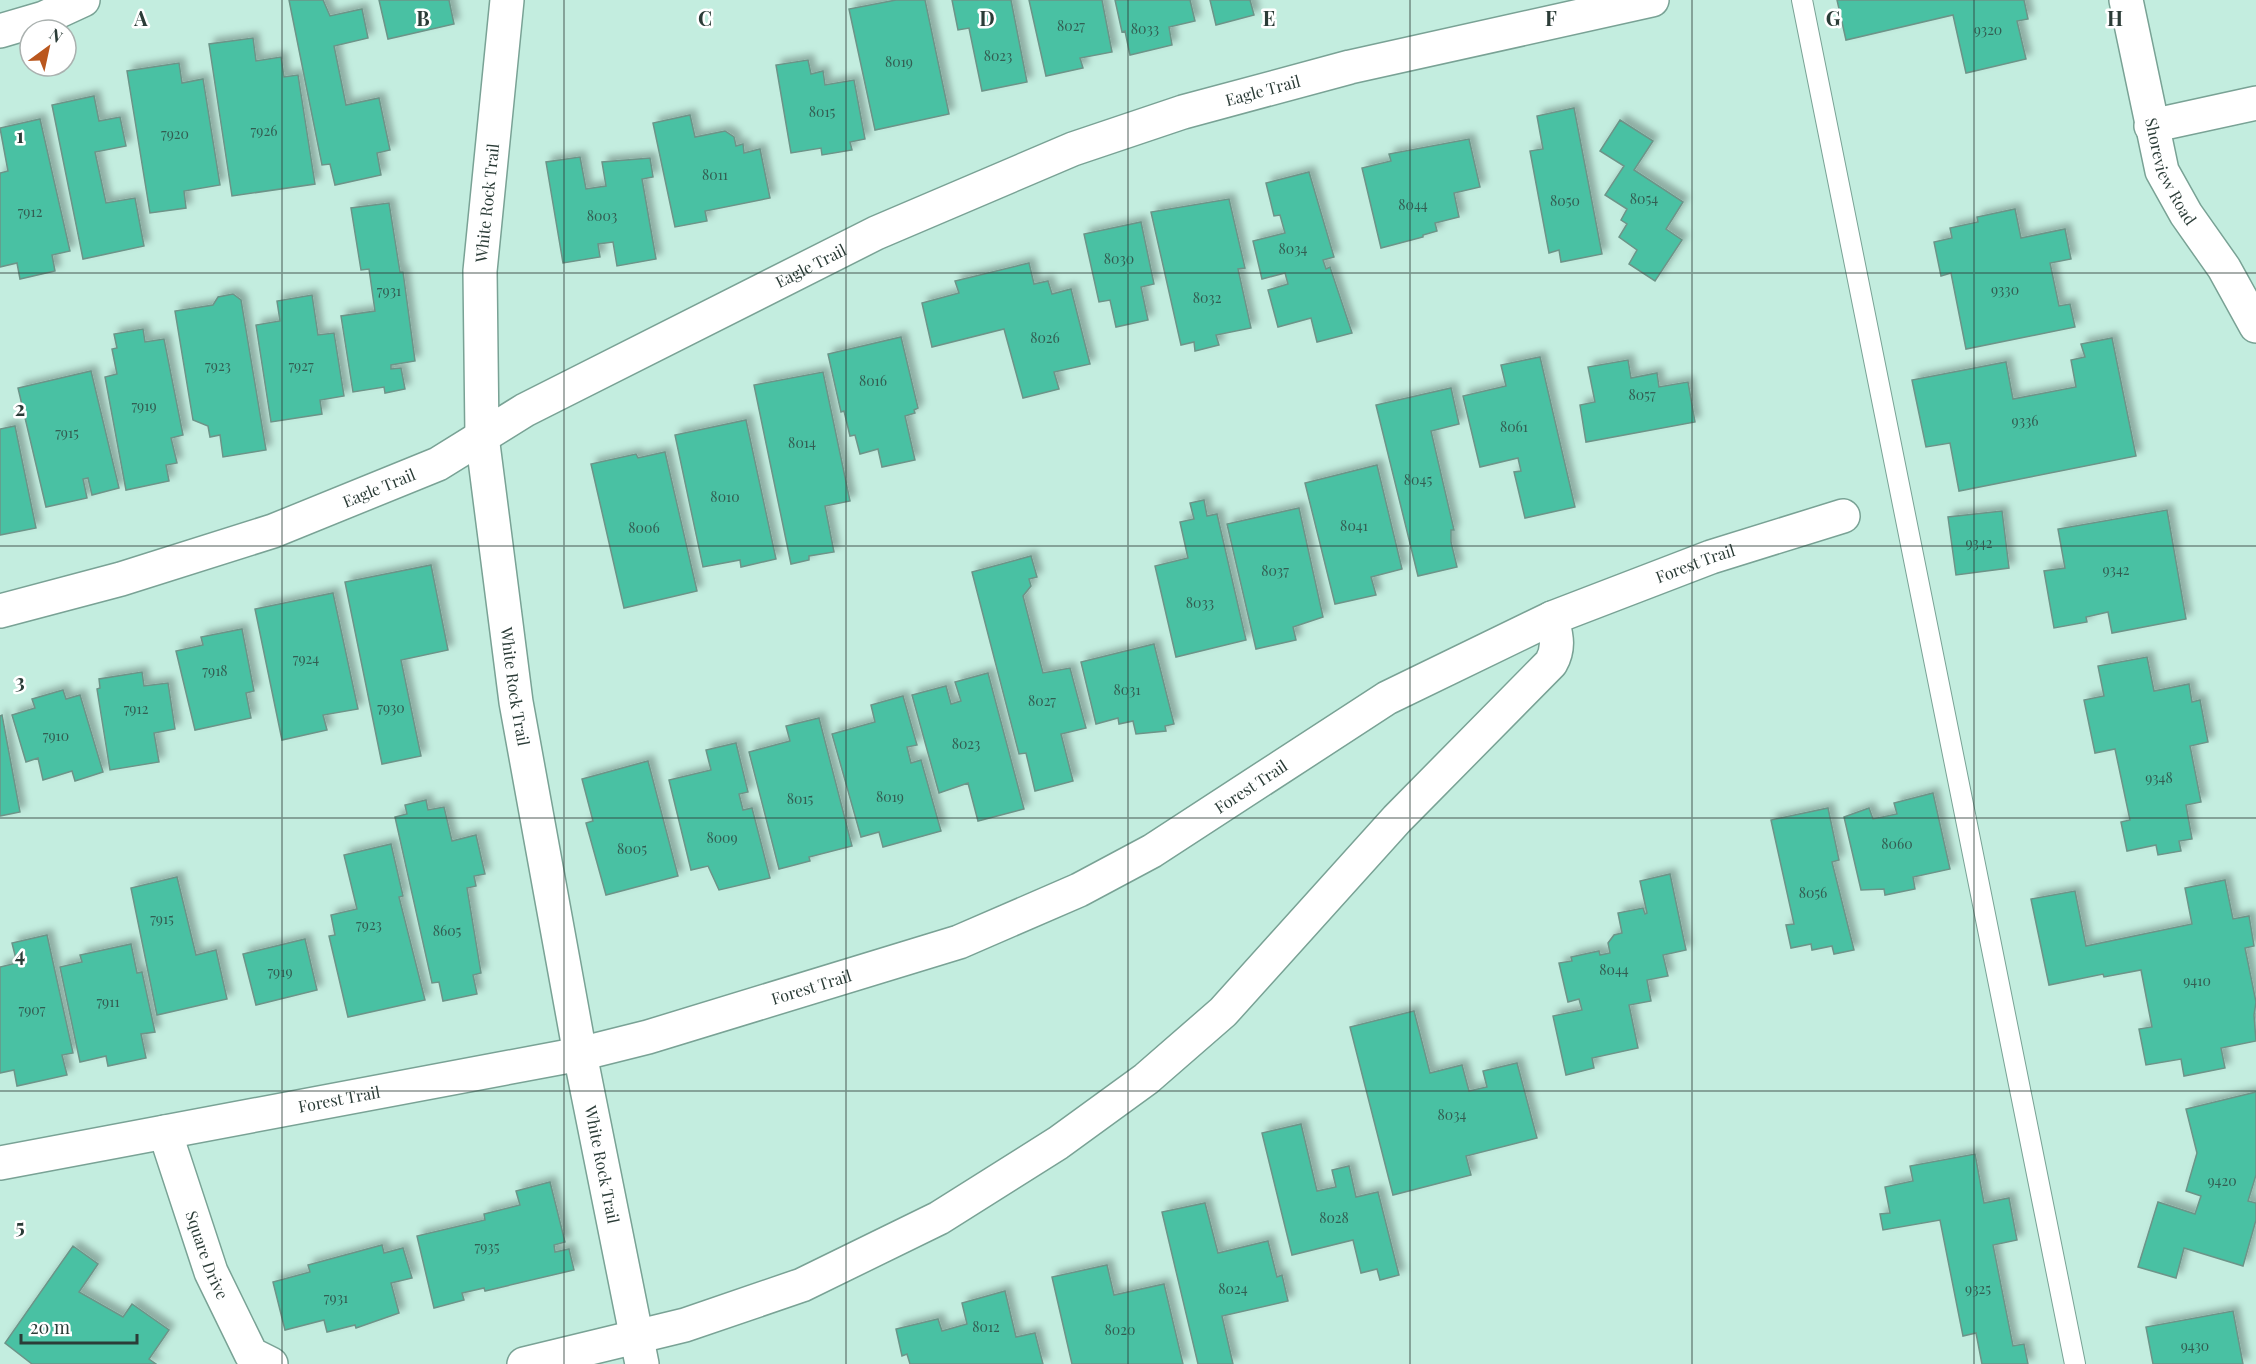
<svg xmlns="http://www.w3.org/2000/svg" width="2256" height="1364" viewBox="0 0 2256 1364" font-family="'Playfair Display',serif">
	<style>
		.building { fill: #4ac1a3; stroke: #6c9488; stroke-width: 1.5; filter: url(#shadow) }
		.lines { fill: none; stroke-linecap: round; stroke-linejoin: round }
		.lane-casing { stroke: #79a295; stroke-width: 22 }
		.street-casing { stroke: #79a295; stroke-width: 36 }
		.secondary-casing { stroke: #79a295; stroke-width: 36 }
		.lane { stroke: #fff; stroke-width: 20 }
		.street { stroke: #fff; stroke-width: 33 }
		.secondary { stroke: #fff; stroke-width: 33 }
		.grid { fill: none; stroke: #2b3c37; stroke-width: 1.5; stroke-opacity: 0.55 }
		.labels { text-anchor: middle; stroke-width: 5; stroke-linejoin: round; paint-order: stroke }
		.number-label { font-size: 14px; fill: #335d52 }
		.street-label { font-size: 16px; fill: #2b3c37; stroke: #fff }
		.grid-label { font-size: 20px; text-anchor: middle; font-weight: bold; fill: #2b3c37; stroke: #fff; stroke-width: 5; stroke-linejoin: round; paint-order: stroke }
	</style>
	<defs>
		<filter id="shadow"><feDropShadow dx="5.5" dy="-5.5" stdDeviation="3" flood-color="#0004"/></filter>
	</defs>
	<rect width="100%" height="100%" fill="#c3eddf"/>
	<path class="building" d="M 289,0 L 323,0 L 330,16 L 362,9 L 368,38 L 334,46 L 346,105 L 379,98 L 390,150 L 377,153 L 381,175 L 335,185 L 330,164 L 322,165 Z
		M 379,0 L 449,0 L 454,24 L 388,39 Z
		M 896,0 L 925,0 L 949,114 L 875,130 L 849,9 Z
		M 952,0 L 1011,0 L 1027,82 L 982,91 L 969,28 L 958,30 Z
		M 1029,0 L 1102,0 L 1112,52 L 1080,58 L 1083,68 L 1046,76 Z
		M 1115,0 L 1190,0 L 1195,21 L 1169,27 L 1172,45 L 1130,55 L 1125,31 L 1122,32 Z
		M 1210,0 L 1250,0 L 1254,15 L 1216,25 Z
		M 1837,0 L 2024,0 L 2028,19 L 2017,21 L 2026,59 L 1966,73 L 1953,15 L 1846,40 Z
		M 253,38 L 256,61 L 281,57 L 284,77 L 298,75 L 315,184 L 232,196 L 209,44 Z
		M 808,60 L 811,74 L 823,71 L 825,85 L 854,80 L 865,139 L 850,142 L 852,150 L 822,155 L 821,148 L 791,153 L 776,65 Z
		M 179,63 L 182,83 L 203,79 L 220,185 L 184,191 L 186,208 L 150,213 L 127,71 Z
		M 94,96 L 99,121 L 120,117 L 126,146 L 95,152 L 106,203 L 135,198 L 144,246 L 83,259 L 52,105 Z
		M 1574,108 L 1602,254 L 1561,262 L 1559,250 L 1549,253 L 1530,151 L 1543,149 L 1537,116 Z
		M 690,115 L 695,137 L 725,131 L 734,137 L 736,146 L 743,144 L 744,153 L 760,149 L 770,198 L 705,211 L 707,221 L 675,227 L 653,123 Z
		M 40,119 L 70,251 L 52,255 L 55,271 L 20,279 L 17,263 L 0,267 L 0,173 L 8,171 L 0,128 Z
		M 1620,120 L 1653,141 L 1634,170 L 1683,202 L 1666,229 L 1682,240 L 1655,281 L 1629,264 L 1637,250 L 1619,237 L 1627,224 L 1621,220 L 1627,209 L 1605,195 L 1624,166 L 1600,151 Z
		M 1469,139 L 1480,187 L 1454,193 L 1459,217 L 1435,223 L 1437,231 L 1423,235 L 1423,237 L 1381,248 L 1362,168 L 1391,161 L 1389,154 Z
		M 580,157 L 586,189 L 606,186 L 602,162 L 650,158 L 653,177 L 642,179 L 656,259 L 617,266 L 613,242 L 598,244 L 600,257 L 563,263 L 546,162 Z
		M 1309,172 L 1334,257 L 1323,260 L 1326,269 L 1330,267 L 1352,333 L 1317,342 L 1311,318 L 1278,327 L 1268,290 L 1288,284 L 1285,273 L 1262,279 L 1253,241 L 1285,233 L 1280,215 L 1274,216 L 1266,183 Z
		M 1229,199 L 1245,268 L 1238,269 L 1251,328 L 1216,335 L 1219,345 L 1195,351 L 1194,342 L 1181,345 L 1151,212 Z
		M 389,203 L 400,272 L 403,272 L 415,361 L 391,365 L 391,369 L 401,368 L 405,389 L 385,393 L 384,387 L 353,392 L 341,316 L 375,311 L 369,269 L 361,270 L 351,208 Z
		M 2015,209 L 2021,238 L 2065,229 L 2071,259 L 2050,263 L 2059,306 L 2070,304 L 2075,327 L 1966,349 L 1951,273 L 1941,276 L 1934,242 L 1952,238 L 1950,228 L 1978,222 L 1977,217 Z
		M 1141,222 L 1154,284 L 1141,287 L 1148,320 L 1116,327 L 1110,300 L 1099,302 L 1084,234 Z
		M 1029,263 L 1034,284 L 1048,281 L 1052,294 L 1071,289 L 1090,364 L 1054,372 L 1059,389 L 1023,398 L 1004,329 L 932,347 L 922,303 L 959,293 L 955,281 Z
		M 233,294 L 241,300 L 266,450 L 223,457 L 220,435 L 210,437 L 208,426 L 193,420 L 175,311 L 213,305 L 218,297 Z
		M 312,295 L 318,335 L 334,333 L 344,396 L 320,400 L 322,414 L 271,422 L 256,325 L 280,321 L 277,301 Z
		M 143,329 L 145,342 L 164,339 L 183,435 L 171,438 L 177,463 L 166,465 L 169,481 L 126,490 L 105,377 L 117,374 L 112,349 L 117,348 L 114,334 Z
		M 901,337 L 918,408 L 914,410 L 915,413 L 905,416 L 915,460 L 882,467 L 878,449 L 860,454 L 855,435 L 850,436 L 844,411 L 841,412 L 828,354 Z
		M 2112,338 L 2136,456 L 1959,491 L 1950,443 L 1926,447 L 1912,380 L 2006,362 L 2013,399 L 2076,387 L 2071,360 L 2085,357 L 2081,344 Z
		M 1540,357 L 1575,507 L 1525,518 L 1514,472 L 1521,471 L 1518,458 L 1480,467 L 1463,396 L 1506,386 L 1501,365 Z
		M 1628,360 L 1631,378 L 1657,373 L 1659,387 L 1688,382 L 1695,422 L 1586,442 L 1580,405 L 1595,402 L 1588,367 Z
		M 91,371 L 119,488 L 92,495 L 88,478 L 83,479 L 87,498 L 46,507 L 18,388 Z
		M 823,372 L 850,501 L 825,506 L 834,552 L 809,556 L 809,560 L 791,564 L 754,385 Z
		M 1451,388 L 1459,424 L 1431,431 L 1454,530 L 1451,530 L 1451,542 L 1457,567 L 1418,576 L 1376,405 Z
		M 746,420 L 776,559 L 741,567 L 740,560 L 703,567 L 675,435 Z
		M 15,426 L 36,528 L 0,535 L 0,429 Z
		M 665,452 L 697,591 L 624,608 L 591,464 L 636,454 L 638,458 Z
		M 1377,465 L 1402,569 L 1371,577 L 1376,595 L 1335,604 L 1305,483 Z
		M 1204,500 L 1207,516 L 1217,514 L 1246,640 L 1176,657 L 1155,566 L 1188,558 L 1180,522 L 1194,519 L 1190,503 Z
		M 1299,508 L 1323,617 L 1293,627 L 1296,640 L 1256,649 L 1227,524 Z
		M 2167,510 L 2186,619 L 2112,633 L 2108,612 L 2086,617 L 2087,622 L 2054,628 L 2044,571 L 2065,568 L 2058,529 Z
		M 2002,511 L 2009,568 L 1956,575 L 1948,517 Z
		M 1031,556 L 1037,577 L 1029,579 L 1031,586 L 1023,596 L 1043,673 L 1070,668 L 1086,728 L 1061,734 L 1073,781 L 1035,791 L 1026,753 L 1019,754 L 972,572 Z
		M 431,565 L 448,650 L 401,660 L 421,756 L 382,764 L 345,582 Z
		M 333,593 L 358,709 L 323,715 L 327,730 L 282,740 L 255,609 Z
		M 242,629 L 254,691 L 246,693 L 251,718 L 195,730 L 176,651 L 203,645 L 201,637 Z
		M 1154,644 L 1174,724 L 1165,726 L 1166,731 L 1136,734 L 1133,721 L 1119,724 L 1118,718 L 1096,724 L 1081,662 Z
		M 2147,657 L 2154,691 L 2189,684 L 2192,702 L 2200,700 L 2208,742 L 2190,746 L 2201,802 L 2186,805 L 2192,839 L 2179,841 L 2181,851 L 2158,855 L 2156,845 L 2127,851 L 2121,822 L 2130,820 L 2115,749 L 2095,753 L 2084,700 L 2104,696 L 2098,666 Z
		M 142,672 L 144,686 L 168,683 L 175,729 L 154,733 L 159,762 L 110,770 L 97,689 L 100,688 L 99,679 Z
		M 988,673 L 1024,809 L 978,821 L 968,783 L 939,793 L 912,695 L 946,686 L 951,704 L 961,701 L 955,682 Z
		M 63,690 L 66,699 L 80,695 L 103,772 L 75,781 L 72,771 L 43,780 L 38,758 L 26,762 L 12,715 L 35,708 L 32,699 Z
		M 903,696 L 917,745 L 907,747 L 911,763 L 921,760 L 941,831 L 883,847 L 879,832 L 861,837 L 832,734 L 875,722 L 871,705 Z
		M 2,715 L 20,812 L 0,816 L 0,716 Z
		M 819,718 L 852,846 L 809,857 L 810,861 L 779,869 L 749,752 L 790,741 L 786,726 Z
		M 736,743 L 748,792 L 739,794 L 743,810 L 752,808 L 770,878 L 719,890 L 708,866 L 691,870 L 669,780 L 711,770 L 706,750 Z
		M 648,761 L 678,876 L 606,895 L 586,823 L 593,821 L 582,779 Z
		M 1933,793 L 1950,869 L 1913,877 L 1915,889 L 1885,895 L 1884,889 L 1861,890 L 1844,817 L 1869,808 L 1873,819 L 1897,814 L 1894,803 Z
		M 426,800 L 428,810 L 444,807 L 452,841 L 476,835 L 485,874 L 474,876 L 476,886 L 467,888 L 481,973 L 473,975 L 477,994 L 443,1001 L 439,982 L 432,983 L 395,817 L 407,814 L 405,805 Z
		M 1828,808 L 1839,860 L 1832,862 L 1854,950 L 1834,954 L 1832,946 L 1812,950 L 1811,944 L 1791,948 L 1786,925 L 1794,924 L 1771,820 Z
		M 391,844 L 403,896 L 399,897 L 425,1000 L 348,1017 L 329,936 L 335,935 L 331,915 L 357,909 L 344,855 Z
		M 1670,874 L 1686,950 L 1663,955 L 1668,976 L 1647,980 L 1651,1001 L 1629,1005 L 1638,1048 L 1592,1058 L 1594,1068 L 1566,1075 L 1553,1016 L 1582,1010 L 1579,999 L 1568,1002 L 1559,963 L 1572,961 L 1571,957 L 1599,951 L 1600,955 L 1610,953 L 1608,943 L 1614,935 L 1622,933 L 1618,913 L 1643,908 L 1645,914 L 1647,913 L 1640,881 Z
		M 177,877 L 196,955 L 216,950 L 227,999 L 157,1015 L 131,888 Z
		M 2225,880 L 2233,919 L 2249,916 L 2254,946 L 2245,948 L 2256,1002 L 2254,1015 L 2256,1041 L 2221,1048 L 2225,1068 L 2184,1076 L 2181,1059 L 2146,1065 L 2139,1029 L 2152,1027 L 2141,970 L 2104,977 L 2103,974 L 2049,985 L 2031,899 L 2075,891 L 2086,946 L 2192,924 L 2185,888 Z
		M 47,935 L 73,1053 L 62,1055 L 67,1075 L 17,1086 L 14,1070 L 0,1073 L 0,967 L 17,963 L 12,943 Z
		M 305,939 L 317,990 L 256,1005 L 243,954 Z
		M 131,944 L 137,973 L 142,972 L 155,1032 L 141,1034 L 146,1058 L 108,1066 L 106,1056 L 80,1062 L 60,967 L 82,962 L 80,955 Z
		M 1414,1011 L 1430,1073 L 1462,1065 L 1469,1091 L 1487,1087 L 1483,1071 L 1517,1063 L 1537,1138 L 1466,1156 L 1471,1175 L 1393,1195 L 1350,1027 Z
		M 2256,1092 L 2256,1175 L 2248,1201 L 2256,1203 L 2256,1220 L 2243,1266 L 2184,1248 L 2176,1278 L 2138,1267 L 2158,1202 L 2195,1214 L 2201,1196 L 2186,1191 L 2197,1153 L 2186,1109 Z
		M 1301,1124 L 1317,1191 L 1336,1187 L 1332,1170 L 1349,1166 L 1356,1197 L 1378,1192 L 1399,1275 L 1380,1280 L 1377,1269 L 1361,1273 L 1353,1240 L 1292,1255 L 1262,1133 Z
		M 1975,1154 L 1984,1203 L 2009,1198 L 2017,1240 L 1993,1245 L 2013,1346 L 2024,1344 L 2028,1364 L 1982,1364 L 1976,1333 L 1963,1336 L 1940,1220 L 1883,1230 L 1880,1214 L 1890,1213 L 1885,1187 L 1913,1181 L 1910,1166 Z
		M 550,1182 L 565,1242 L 554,1245 L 555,1252 L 569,1249 L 574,1270 L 485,1291 L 484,1288 L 462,1293 L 464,1300 L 434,1308 L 417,1236 L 485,1220 L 484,1214 L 520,1205 L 516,1191 Z
		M 1205,1203 L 1218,1253 L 1268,1241 L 1277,1277 L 1282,1275 L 1288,1301 L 1222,1316 L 1233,1364 L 1198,1364 L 1162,1212 Z
		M 382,1245 L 384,1253 L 403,1248 L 412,1278 L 391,1283 L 399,1313 L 356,1328 L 355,1325 L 327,1332 L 324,1320 L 285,1330 L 273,1282 L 310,1272 L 308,1265 Z
		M 73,1246 L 98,1264 L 79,1292 L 123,1317 L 132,1304 L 169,1330 L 149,1359 L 156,1364 L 32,1364 L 5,1343 Z
		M 1107,1265 L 1114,1295 L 1164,1284 L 1183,1364 L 1072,1364 L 1052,1277 Z
		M 1005,1291 L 1016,1337 L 1035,1333 L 1043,1364 L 910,1364 L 907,1354 L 902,1356 L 896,1329 L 938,1319 L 942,1331 L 967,1324 L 962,1303 Z
		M 2233,1311 L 2243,1364 L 2153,1364 L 2146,1327 Z"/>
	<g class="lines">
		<g class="lane-casing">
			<path id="lane" d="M 1802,0 L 2075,1364"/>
		</g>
		<g class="street-casing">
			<g id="street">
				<path id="s1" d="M 2126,0 L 2162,171 L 2186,214 L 2224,268 L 2256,326"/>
				<path d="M 0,31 L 44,18 L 83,0"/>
				<path d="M 2151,126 L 2256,103"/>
				<path id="s2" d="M 0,611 L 121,579 L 273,531 L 438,464 L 525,410 L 876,233 L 1073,149 L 1183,112 L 1350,67 L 1652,0"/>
				<path id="s3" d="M 165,1132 L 211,1272 L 251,1354 L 271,1364"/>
				<path id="s4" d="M 0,1163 L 580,1054 L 648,1037 L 959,942 L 1079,890 L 1152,851 L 1387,698 L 1552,618 L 1711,557 L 1843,516"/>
				<path d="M 524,1364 L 685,1325 L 802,1285 L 939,1218 L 1058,1143 L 1146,1079 L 1223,1012 L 1397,819 L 1551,663 C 1560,647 1556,635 1552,618"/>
			</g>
		</g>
		<g class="secondary-casing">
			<g id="secondary">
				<path id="s5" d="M 507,0 L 480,271 L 482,436 L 516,702 L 580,1054 L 642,1364"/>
			</g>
		</g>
		<use href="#lane" class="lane"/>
		<use href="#street" class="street"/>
		<use href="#secondary" class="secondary"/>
	</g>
	<path class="grid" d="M 282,0 L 282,1364M 564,0 L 564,1364M 846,0 L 846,1364M 1128,0 L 1128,1364M 1410,0 L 1410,1364M 1692,0 L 1692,1364M 1974,0 L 1974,1364M 0,273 L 2256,273M 0,546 L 2256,546M 0,818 L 2256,818M 0,1091 L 2256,1091"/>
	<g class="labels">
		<g class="number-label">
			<text x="1071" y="31">8027</text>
			<text x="1145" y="34">8033</text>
			<text x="1988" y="35">9320</text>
			<text x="998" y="61">8023</text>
			<text x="899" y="67">8019</text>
			<text x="822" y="117">8015</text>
			<text x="264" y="136">7926</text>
			<text x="175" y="139">7920</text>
			<text x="715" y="180">8011</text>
			<text x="1644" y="204">8054</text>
			<text x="1565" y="206">8050</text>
			<text x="1413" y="210">8044</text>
			<text x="30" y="217">7912</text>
			<text x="602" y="221">8003</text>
			<text x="1293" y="254">8034</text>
			<text x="1119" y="264">8030</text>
			<text x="2005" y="295">9330</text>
			<text x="389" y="296">7931</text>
			<text x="1207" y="303">8032</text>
			<text x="1045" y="343">8026</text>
			<text x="218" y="371">7923</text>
			<text x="301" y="371">7927</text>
			<text x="873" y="386">8016</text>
			<text x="1642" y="400">8057</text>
			<text x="144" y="411">7919</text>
			<text x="2025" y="426">9336</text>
			<text x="1514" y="432">8061</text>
			<text x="67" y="438">7915</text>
			<text x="802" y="448">8014</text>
			<text x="1418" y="485">8045</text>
			<text x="725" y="502">8010</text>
			<text x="1354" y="531">8041</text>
			<text x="644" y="533">8006</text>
			<text x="1979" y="548">9342</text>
			<text x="2116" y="575">9342</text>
			<text x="1275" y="576">8037</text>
			<text x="1200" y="608">8033</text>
			<text x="306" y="664">7924</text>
			<text x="215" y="676">7918</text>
			<text x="1127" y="695">8031</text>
			<text x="1042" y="706">8027</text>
			<text x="391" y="713">7930</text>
			<text x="136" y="714">7912</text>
			<text x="56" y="741">7910</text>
			<text x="966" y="749">8023</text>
			<text x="2159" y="783">9348</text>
			<text x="890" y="802">8019</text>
			<text x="800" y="804">8015</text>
			<text x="722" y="843">8009</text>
			<text x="1897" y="849">8060</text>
			<text x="632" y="854">8005</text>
			<text x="1813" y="898">8056</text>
			<text x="162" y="924">7915</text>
			<text x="369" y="930">7923</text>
			<text x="447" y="936">8605</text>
			<text x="1614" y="975">8044</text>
			<text x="280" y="977">7919</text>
			<text x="2197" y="986">9410</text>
			<text x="108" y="1007">7911</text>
			<text x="32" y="1015">7907</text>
			<text x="1452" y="1120">8034</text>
			<text x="2222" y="1186">9420</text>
			<text x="1334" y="1223">8028</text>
			<text x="487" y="1252">7935</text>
			<text x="1233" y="1294">8024</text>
			<text x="1978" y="1294">9325</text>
			<text x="336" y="1303">7931</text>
			<text x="986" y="1332">8012</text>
			<text x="1120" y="1335">8020</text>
			<text x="2195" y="1351">9430</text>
		</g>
		<g class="street-label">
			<text dy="6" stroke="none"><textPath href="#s2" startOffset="1371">Eagle Trail</textPath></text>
			<text dy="6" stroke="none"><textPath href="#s1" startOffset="178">Shoreview Road</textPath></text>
			<text transform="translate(487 203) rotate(-84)" y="6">White Rock Trail</text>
			<text dy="6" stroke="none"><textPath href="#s2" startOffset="885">Eagle Trail</textPath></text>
			<text dy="6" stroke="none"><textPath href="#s2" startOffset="399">Eagle Trail</textPath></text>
			<text dy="6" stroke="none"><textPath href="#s4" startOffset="1816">Forest Trail</textPath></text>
			<text dy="6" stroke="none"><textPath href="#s5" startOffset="690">White Rock Trail</textPath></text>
			<text dy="6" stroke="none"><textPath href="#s4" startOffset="1317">Forest Trail</textPath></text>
			<text dy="6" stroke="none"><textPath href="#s4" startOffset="831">Forest Trail</textPath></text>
			<text dy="6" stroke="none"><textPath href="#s4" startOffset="345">Forest Trail</textPath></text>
			<text dy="6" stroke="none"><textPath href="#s5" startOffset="1176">White Rock Trail</textPath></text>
			<text dy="6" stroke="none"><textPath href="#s3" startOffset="130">Square Drive</textPath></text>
		</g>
	</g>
	<g class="grid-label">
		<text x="141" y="26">A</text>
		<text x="423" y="26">B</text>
		<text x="705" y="26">C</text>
		<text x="987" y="26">D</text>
		<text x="1269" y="26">E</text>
		<text x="1551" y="26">F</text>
		<text x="1833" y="26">G</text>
		<text x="2115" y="26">H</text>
		<text x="20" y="143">1</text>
		<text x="20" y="416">2</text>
		<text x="20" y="689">3</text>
		<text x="20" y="962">4</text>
		<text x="20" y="1234">5</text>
	</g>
	<g transform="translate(48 48) rotate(33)"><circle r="28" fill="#ffffff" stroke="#aab1af" stroke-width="1.5"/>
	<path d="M0-4.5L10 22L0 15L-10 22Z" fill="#ba571e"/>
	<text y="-9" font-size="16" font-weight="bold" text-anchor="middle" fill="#2b3c37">N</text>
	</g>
	<path d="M21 1334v9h116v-9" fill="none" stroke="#2b3c37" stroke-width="3"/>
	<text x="30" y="1334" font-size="18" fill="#2b3c37" stroke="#ffffff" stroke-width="4.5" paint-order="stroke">20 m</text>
</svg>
